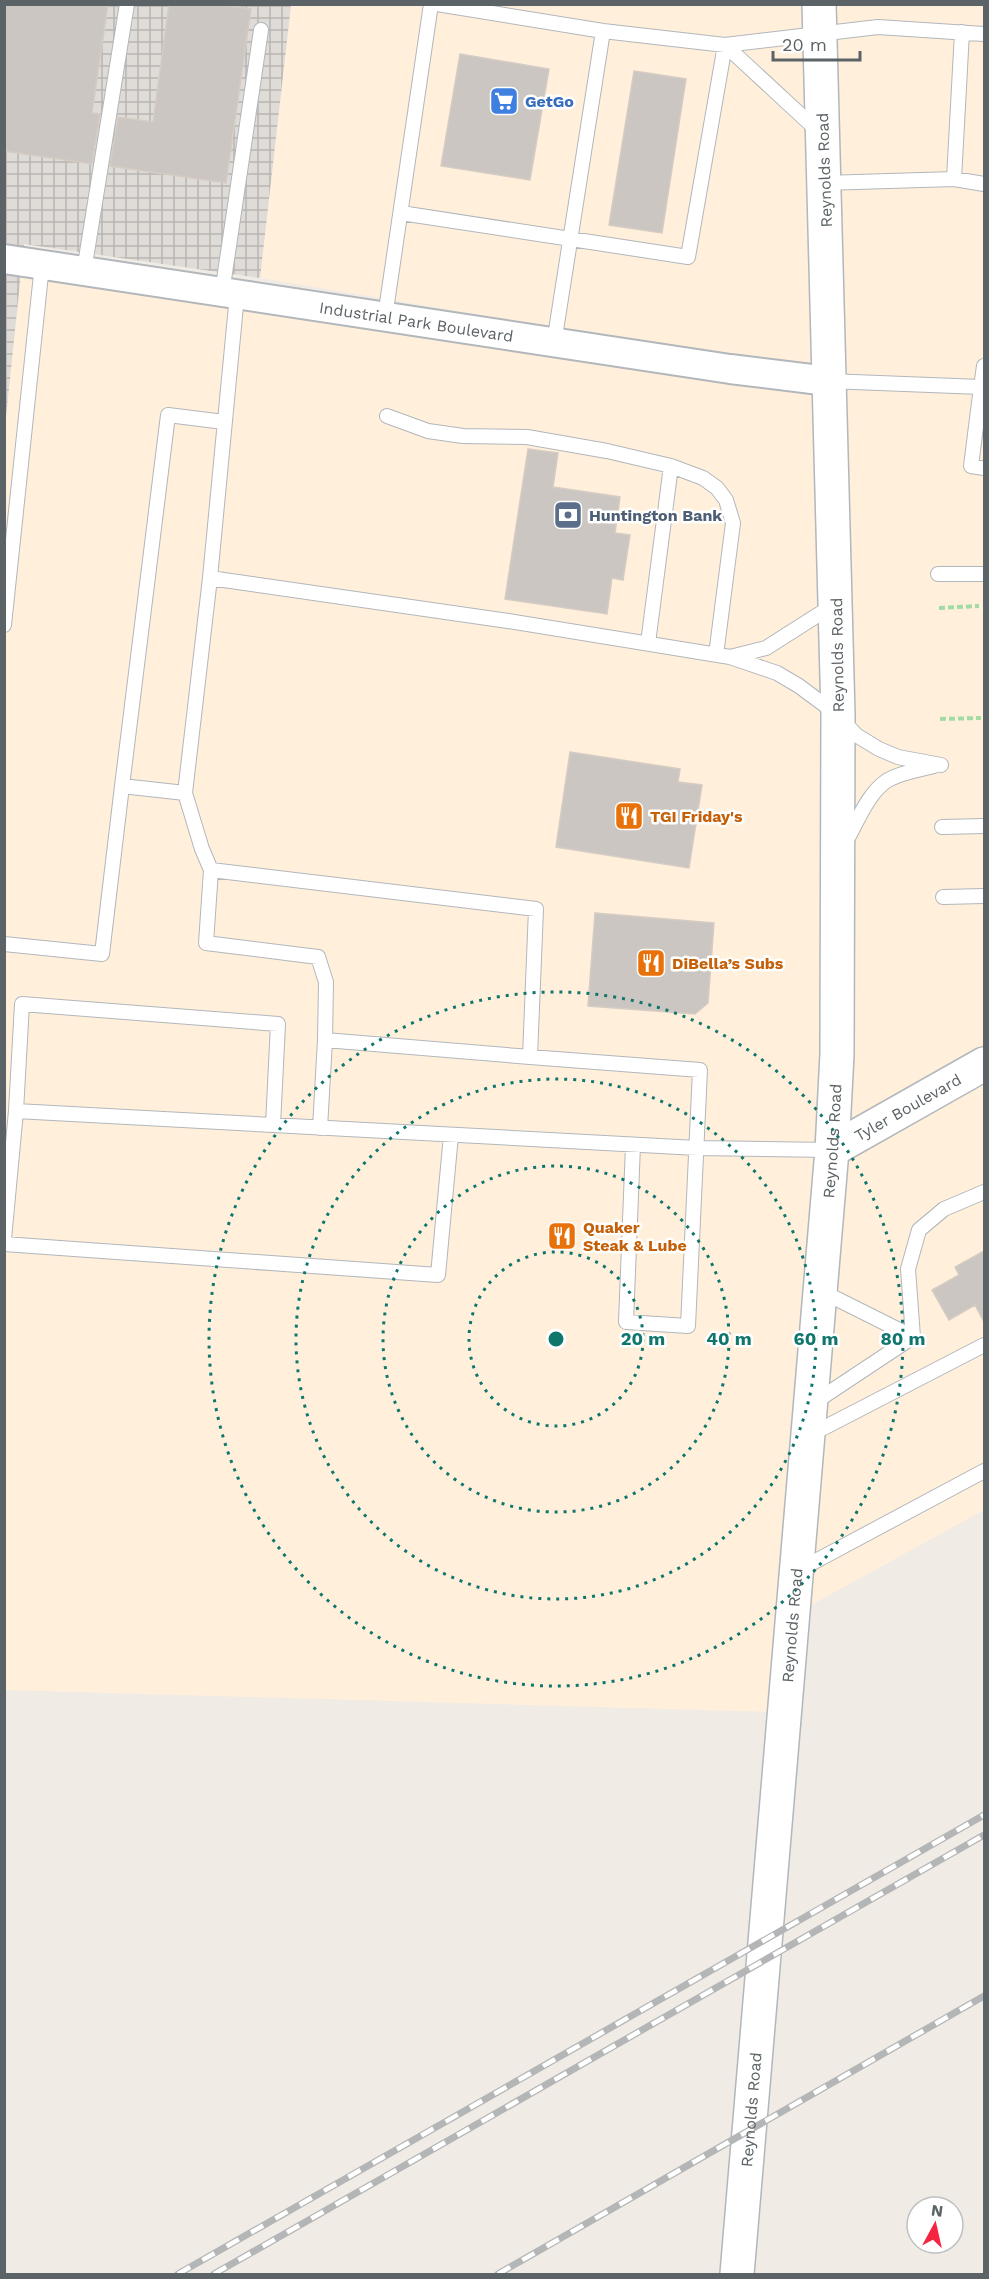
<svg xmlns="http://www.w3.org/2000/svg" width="989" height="2279" viewBox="0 0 989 2279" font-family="'Work Sans',sans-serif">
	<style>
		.commercial { fill: #ffefdb }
		.industrial { fill: url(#industrial-grid) }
		.building { fill: #cbc6c1; stroke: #d5ccc3; stroke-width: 1.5 }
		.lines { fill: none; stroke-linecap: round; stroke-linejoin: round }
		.service-casing { stroke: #b2b7bb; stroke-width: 16 }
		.minor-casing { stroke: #b2b7bb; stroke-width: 32 }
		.tertiary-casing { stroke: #b2b7bb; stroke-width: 36 }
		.secondary-casing { stroke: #b1b7bb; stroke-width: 36 }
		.path { stroke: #a2dca5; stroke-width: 4; stroke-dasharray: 6 3; stroke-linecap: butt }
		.service { stroke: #fff; stroke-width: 14 }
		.minor { stroke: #fff; stroke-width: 28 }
		.tertiary { stroke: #fff; stroke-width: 33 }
		.secondary { stroke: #fff; stroke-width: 33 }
		.rail-casing { stroke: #b4b5b6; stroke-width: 7 }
		.rail { stroke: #fff; stroke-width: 4.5; stroke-dasharray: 14; stroke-linecap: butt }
		.ring { fill: none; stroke: #0f766e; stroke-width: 3; stroke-dasharray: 3 6 }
		.labels { text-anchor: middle; stroke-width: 5; stroke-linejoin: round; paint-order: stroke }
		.shop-label { font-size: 16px; font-weight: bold; fill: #366cbe; stroke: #fff; text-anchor: start }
		.street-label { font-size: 16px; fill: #5c6366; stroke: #fff }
		.service-label { font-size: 16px; font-weight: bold; fill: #4e5e75; stroke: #fff; text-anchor: start }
		.food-label { font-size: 16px; font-weight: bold; fill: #c56008; stroke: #fff; text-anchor: start }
		.centre { fill: #0f766e; stroke: #fff; stroke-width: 3 }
		.ring-label { font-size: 18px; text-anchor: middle; font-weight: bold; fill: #0f766e; stroke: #fff; stroke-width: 5; stroke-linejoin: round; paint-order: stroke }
	</style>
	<defs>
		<pattern id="industrial-grid" width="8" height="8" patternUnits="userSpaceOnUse" patternTransform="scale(1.5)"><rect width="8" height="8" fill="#dfdbd7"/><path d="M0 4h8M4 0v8" fill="none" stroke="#b8b5b2"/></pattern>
	</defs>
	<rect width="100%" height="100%" fill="#f0ebe5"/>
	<path class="commercial" d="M 291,5 L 809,5 L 817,371 L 260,278 Z
		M 827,5 L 984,5 L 984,1510 L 804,1609 L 849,1031 Z
		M 21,277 L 817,393 L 824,839 L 823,1116 L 774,1712 L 5,1690 L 4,426 Z"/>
	<path class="industrial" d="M 5,5 L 291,5 L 260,278 L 24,244 L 5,426 Z"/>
	<path class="building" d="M 4,4 L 108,4 L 92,113 L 100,114 L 92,164 L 4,151 Z
		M 169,4 L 216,4 L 251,9 L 226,183 L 110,166 L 118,117 L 153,122 Z
		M 460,54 L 549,69 L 530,180 L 441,166 Z
		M 634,71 L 686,79 L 662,233 L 609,225 Z
		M 528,449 L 558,453 L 553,487 L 620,497 L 615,533 L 630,535 L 623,580 L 612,578 L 607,614 L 505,599 Z
		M 570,752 L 680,769 L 678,782 L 702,785 L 689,868 L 556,847 Z
		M 595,913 L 714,923 L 708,1003 L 695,1014 L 588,1006 Z
		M 984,1251 L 984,1322 L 975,1305 L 949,1320 L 932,1290 L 959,1275 L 955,1267 Z"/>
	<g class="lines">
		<g class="service-casing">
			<path id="service" d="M 818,131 L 725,45 L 878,27 L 984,34
				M 954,179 L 962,32
				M 824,183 L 954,179 L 984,184
				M 401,213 L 688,257 L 725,45 L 603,31 L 437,4
				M 84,271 L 127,4
				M 222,293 L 261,30
				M 385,317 L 431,4
				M 554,343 L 603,31
				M 828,381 L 981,387 L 984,366
				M 984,388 L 981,387 L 971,466 L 984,468
				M 387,416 L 428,431 L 463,436 L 527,437 L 607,451 L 671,466 L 703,478 L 717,488 L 726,500 L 733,523 L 716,655
				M 938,574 L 984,574
				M 210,578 L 508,621 L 730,657 L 777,673 L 799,686 L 838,715 L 856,735 L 879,749 L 898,757 L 941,765
				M 4,625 L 42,265
				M 648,643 L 671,466
				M 730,657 L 766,648 L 832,606
				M 185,793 L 122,786 L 168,415 L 224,422
				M 942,827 L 984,826
				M 845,843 C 857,823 868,792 888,780 C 902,772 918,770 934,766
				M 211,870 L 536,909 L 530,1057 L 325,1040 L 326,982 L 318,957 L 206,943 L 211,870 L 202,849 L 185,793 L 210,578 L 237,295
				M 943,897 L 984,896
				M 4,944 L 102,954 L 122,786
				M 530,1057 L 700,1070 L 688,1326 L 626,1322 L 633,1145
				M 16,1111 L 22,1004 L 278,1024 L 273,1125
				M 320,1128 L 325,1040
				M 4,1239 L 16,1111 L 697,1148 L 832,1150
				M 4,1244 L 438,1275 L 451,1135
				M 821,1291 L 913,1337
				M 913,1337 L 908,1269 L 919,1230 L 944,1209 L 984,1192
				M 812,1404 L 913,1337
				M 810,1435 L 984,1345
				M 797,1571 L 984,1471"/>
		</g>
		<g class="minor-casing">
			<g id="minor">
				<path id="s1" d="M 4,259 L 730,369 L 828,381"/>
			</g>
		</g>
		<g class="tertiary-casing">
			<g id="tertiary">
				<path id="s2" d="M 832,1150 L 984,1064"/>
			</g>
		</g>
		<g class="secondary-casing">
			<g id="secondary">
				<path id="s3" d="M 737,2274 L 832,1150 L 837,1054 L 838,715 L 819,4"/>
			</g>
		</g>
		<path class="path" d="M 939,608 L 979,606
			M 940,719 L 981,718"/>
		<use href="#service" class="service"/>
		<use href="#minor" class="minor"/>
		<use href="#tertiary" class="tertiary"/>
		<use href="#secondary" class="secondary"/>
		<g class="rail-casing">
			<path id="rail" d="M 178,2274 L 984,1815
				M 214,2274 L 984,1835
				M 498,2274 L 984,1996"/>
		</g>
		<use href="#rail" class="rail"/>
	</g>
	<g class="ring">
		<circle cx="556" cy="1339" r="87"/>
		<circle cx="556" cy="1339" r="173"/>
		<circle cx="556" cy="1339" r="260"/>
		<circle cx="556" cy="1339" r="347"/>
	</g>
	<defs>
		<g id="supermarket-square" transform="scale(1.5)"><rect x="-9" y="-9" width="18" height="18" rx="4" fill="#3f7fe0" stroke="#fff"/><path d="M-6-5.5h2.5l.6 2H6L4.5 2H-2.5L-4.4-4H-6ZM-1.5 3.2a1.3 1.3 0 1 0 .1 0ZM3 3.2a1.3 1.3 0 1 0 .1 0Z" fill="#fff"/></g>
		<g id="bank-square" transform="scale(1.5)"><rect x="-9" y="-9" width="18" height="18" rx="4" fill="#5c6f8a" stroke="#fff"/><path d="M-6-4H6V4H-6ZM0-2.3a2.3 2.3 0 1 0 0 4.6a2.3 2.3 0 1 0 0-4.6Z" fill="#fff"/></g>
		<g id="restaurant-square" transform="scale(1.5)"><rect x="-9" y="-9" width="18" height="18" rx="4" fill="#e8710a" stroke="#fff"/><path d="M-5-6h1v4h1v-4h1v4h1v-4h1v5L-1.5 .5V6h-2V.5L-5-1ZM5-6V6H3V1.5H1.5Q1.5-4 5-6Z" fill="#fff"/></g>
	</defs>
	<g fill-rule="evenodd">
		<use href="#supermarket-square" x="504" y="101"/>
		<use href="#bank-square" x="568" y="515"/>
		<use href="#restaurant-square" x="629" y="816"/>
		<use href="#restaurant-square" x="651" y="963"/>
		<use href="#restaurant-square" x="562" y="1236"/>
	</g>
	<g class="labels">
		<g class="shop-label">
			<text x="525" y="107">GetGo</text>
		</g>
		<g class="street-label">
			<text transform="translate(824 170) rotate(-92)" y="6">Reynolds Road</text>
			<text dy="6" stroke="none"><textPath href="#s1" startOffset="417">Industrial Park Boulevard</textPath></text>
			<text transform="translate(837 655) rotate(-91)" y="6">Reynolds Road</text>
			<text dy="6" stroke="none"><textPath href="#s2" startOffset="87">Tyler Boulevard</textPath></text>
			<text dy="6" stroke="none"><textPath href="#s3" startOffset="1137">Reynolds Road</textPath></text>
			<text dy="6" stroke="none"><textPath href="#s3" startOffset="651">Reynolds Road</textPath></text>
			<text dy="6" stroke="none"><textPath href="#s3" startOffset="165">Reynolds Road</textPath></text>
		</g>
		<g class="service-label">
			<text x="589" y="521">Huntington Bank</text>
		</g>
		<g class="food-label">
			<text x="650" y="822">TGI Friday's</text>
			<text x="672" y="969">DiBella’s Subs</text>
			<text x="583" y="1233">Quaker<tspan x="583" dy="18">Steak &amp; Lube</tspan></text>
		</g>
	</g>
	<circle cx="556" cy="1339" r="9" class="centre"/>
	<g class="ring-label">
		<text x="643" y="1345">20 m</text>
		<text x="729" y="1345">40 m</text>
		<text x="816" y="1345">60 m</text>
		<text x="903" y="1345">80 m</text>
	</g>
	<rect width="989" height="2279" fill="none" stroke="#5c6366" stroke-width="12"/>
	<g transform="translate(935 2225) rotate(8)"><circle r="28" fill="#ffffff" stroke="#bec1c2" stroke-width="1.5"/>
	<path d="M0-4.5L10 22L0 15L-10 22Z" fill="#f6253f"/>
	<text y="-9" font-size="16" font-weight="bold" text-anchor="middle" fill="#5c6366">N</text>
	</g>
	<path d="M773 51v9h87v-9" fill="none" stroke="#5c6366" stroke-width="3"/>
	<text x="782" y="51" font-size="18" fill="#5c6366" stroke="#ffffff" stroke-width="4.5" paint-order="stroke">20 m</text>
</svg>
